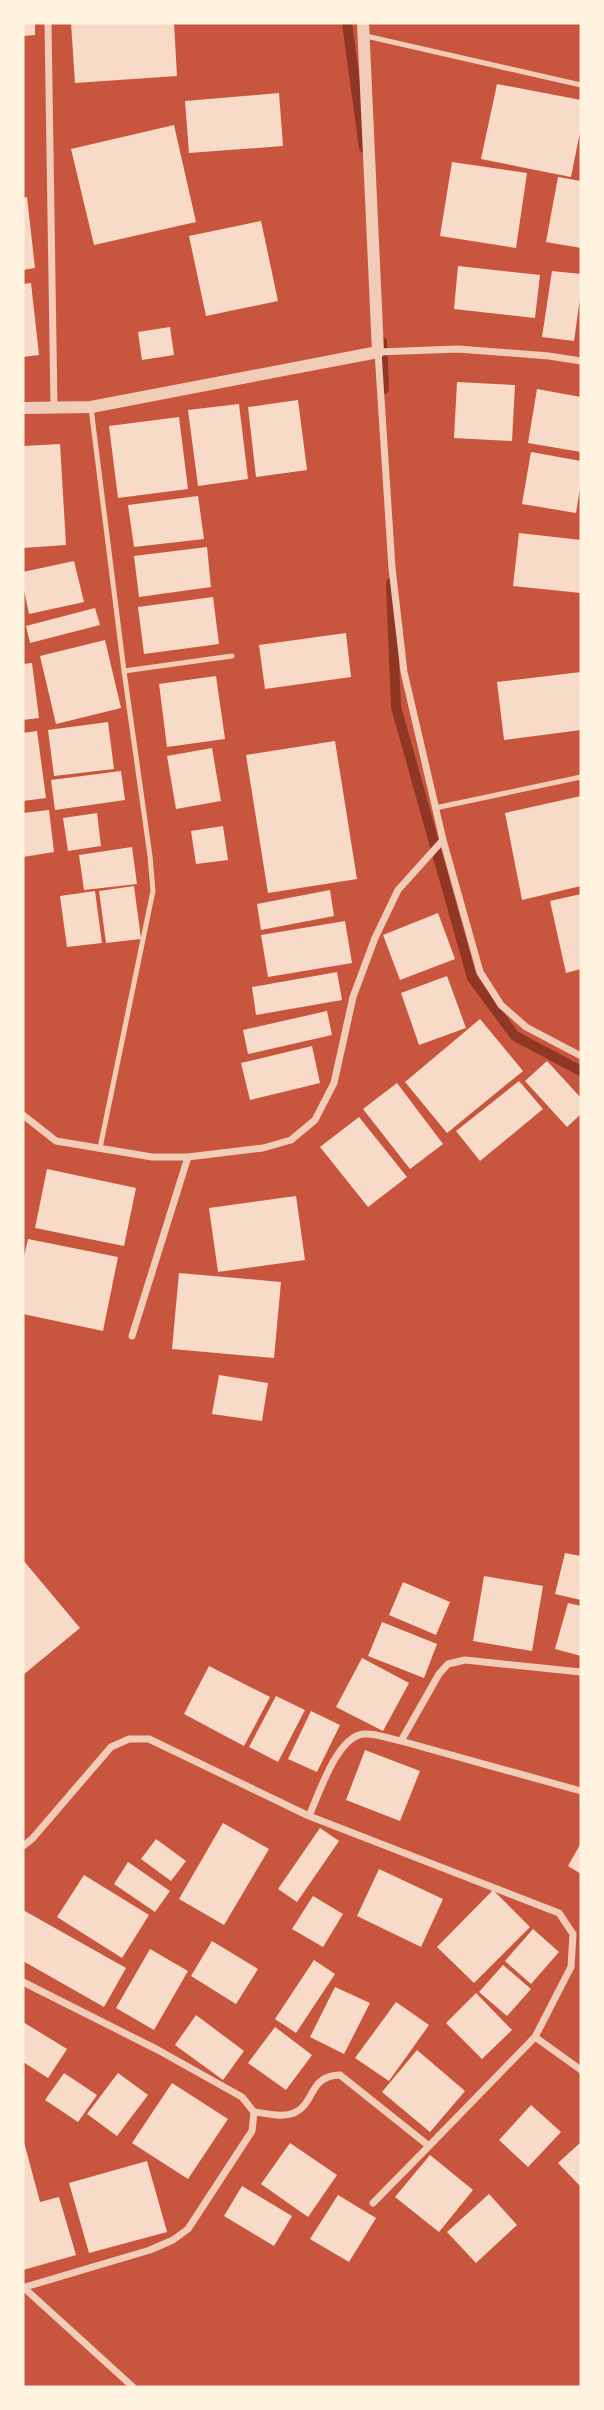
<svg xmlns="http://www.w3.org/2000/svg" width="604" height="2410" viewBox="0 0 604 2410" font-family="Montserrat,sans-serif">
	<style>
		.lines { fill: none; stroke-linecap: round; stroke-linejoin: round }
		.stream { stroke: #8f3625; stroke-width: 10 }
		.building { fill: #f7dbc8 }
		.service { stroke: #f1ccb7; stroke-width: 5 }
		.minor { stroke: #f1ccb7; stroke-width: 7 }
		.tertiary { stroke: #f1ccb7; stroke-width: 12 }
	</style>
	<rect width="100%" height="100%" fill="#c8553d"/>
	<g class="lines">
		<path class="stream" d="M 347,23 L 364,148
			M 382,342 L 384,389
			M 391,583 L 396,707 L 472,978 L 515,1036 L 581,1071"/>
	</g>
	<path class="building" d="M 23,23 L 35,23 L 35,35 L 23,36 Z
		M 71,23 L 174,23 L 177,76 L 75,83 Z
		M 497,84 L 581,100 L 581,127 L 571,177 L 481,159 Z
		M 279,93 L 283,146 L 189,153 L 185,101 Z
		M 174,125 L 196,222 L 94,245 L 71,149 Z
		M 452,162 L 527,173 L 516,248 L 440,236 Z
		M 558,177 L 581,181 L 581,248 L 546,242 Z
		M 27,197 L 35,268 L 23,270 L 23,198 Z
		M 261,221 L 278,301 L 206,316 L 189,236 Z
		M 458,266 L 540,275 L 535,318 L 454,309 Z
		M 552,271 L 581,274 L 581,291 L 574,341 L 542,337 Z
		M 31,283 L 39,355 L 23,357 L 23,284 Z
		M 170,327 L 174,355 L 142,360 L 138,332 Z
		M 457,382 L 515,385 L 512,441 L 454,438 Z
		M 537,389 L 581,397 L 581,452 L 528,443 Z
		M 298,400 L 307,470 L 256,477 L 248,407 Z
		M 239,404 L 248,479 L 198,486 L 188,410 Z
		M 179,417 L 188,489 L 118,498 L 109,426 Z
		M 60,444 L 66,545 L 23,548 L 23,446 Z
		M 531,452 L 581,461 L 581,482 L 576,513 L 522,504 Z
		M 198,496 L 204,539 L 134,547 L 128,505 Z
		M 519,533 L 581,540 L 581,593 L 513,586 Z
		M 207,547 L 211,587 L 139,597 L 134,556 Z
		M 74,561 L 84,602 L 29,614 L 23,585 L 23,572 Z
		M 213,597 L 219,644 L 144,654 L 138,607 Z
		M 95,608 L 100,625 L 30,643 L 26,626 Z
		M 346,633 L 351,677 L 265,689 L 259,645 Z
		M 105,640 L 121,708 L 56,724 L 40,656 Z
		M 32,663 L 39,718 L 23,720 L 23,664 Z
		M 581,672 L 581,730 L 504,740 L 497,682 Z
		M 216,676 L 225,739 L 167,747 L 159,684 Z
		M 108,722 L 114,769 L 54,776 L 48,730 Z
		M 37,731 L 46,798 L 23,801 L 23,733 Z
		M 335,741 L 357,879 L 268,893 L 246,755 Z
		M 212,748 L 221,801 L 176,809 L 167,756 Z
		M 121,771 L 125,800 L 55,810 L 51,780 Z
		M 581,796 L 581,886 L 522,900 L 505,813 Z
		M 49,810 L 54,852 L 23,857 L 23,813 Z
		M 97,813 L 101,846 L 68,851 L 63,818 Z
		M 223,826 L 228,860 L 196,864 L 191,831 Z
		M 132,847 L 137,884 L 84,890 L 79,855 Z
		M 134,886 L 141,939 L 106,943 L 99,891 Z
		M 330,890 L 334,916 L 261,930 L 257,904 Z
		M 95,891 L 102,943 L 67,947 L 60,896 Z
		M 581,894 L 581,969 L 566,973 L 550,901 Z
		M 438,913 L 455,959 L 400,980 L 383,935 Z
		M 345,921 L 352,963 L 268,977 L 261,935 Z
		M 337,972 L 342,1000 L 256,1015 L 252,987 Z
		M 447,976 L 466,1028 L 419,1045 L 401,993 Z
		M 327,1011 L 332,1035 L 248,1054 L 243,1030 Z
		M 480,1019 L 523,1071 L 447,1133 L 405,1082 Z
		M 312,1046 L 320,1083 L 250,1100 L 241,1063 Z
		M 547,1061 L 581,1098 L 581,1114 L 567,1127 L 525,1081 Z
		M 519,1081 L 543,1109 L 480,1161 L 456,1131 Z
		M 397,1083 L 443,1144 L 410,1169 L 363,1109 Z
		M 359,1117 L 407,1177 L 368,1207 L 320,1147 Z
		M 47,1169 L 136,1188 L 124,1246 L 35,1228 Z
		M 296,1196 L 305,1260 L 218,1272 L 209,1208 Z
		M 28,1239 L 118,1257 L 103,1331 L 23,1314 L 23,1261 Z
		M 179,1273 L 281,1282 L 274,1358 L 172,1349 Z
		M 219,1375 L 268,1383 L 262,1421 L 212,1414 Z
		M 565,1553 L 581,1556 L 581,1600 L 555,1594 Z
		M 23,1560 L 80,1628 L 23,1675 Z
		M 484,1576 L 543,1586 L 532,1651 L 473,1641 Z
		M 403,1582 L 450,1602 L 436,1635 L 389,1615 Z
		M 568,1603 L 581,1606 L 581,1656 L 555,1649 Z
		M 382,1622 L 437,1644 L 424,1678 L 368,1656 Z
		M 362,1658 L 409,1683 L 383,1731 L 336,1707 Z
		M 209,1666 L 270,1697 L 244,1746 L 184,1714 Z
		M 276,1696 L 305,1710 L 278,1762 L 249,1747 Z
		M 311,1711 L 340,1725 L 317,1772 L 288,1759 Z
		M 365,1750 L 420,1771 L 400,1821 L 346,1800 Z
		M 223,1823 L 269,1849 L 224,1925 L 179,1899 Z
		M 320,1828 L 339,1841 L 297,1902 L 278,1889 Z
		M 156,1839 L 186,1861 L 171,1881 L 141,1859 Z
		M 581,1843 L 581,1874 L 568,1866 Z
		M 128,1862 L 170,1891 L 155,1912 L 114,1884 Z
		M 379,1869 L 443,1899 L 421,1947 L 357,1916 Z
		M 84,1875 L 149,1915 L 122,1958 L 57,1917 Z
		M 493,1890 L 530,1927 L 474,1983 L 437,1947 Z
		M 313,1896 L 343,1914 L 323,1947 L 292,1929 Z
		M 23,1910 L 126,1968 L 104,2007 L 23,1961 Z
		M 533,1929 L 559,1952 L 531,1984 L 505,1961 Z
		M 212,1941 L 258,1969 L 236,2004 L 191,1976 Z
		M 150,1949 L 188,1971 L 154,2030 L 116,2008 Z
		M 314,1960 L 335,1974 L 296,2033 L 275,2019 Z
		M 503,1965 L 531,1989 L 507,2016 L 479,1992 Z
		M 335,1987 L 370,2003 L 344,2054 L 310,2037 Z
		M 476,1993 L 512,2030 L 482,2059 L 446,2023 Z
		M 396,2002 L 429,2025 L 389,2081 L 355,2058 Z
		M 196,2015 L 244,2051 L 223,2080 L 175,2045 Z
		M 23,2022 L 67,2049 L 48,2078 L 23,2062 Z
		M 275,2027 L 312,2055 L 286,2090 L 248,2063 Z
		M 417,2050 L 465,2091 L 430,2132 L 382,2092 Z
		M 64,2073 L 97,2095 L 78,2122 L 45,2100 Z
		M 118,2073 L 148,2095 L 117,2136 L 87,2114 Z
		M 172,2083 L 228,2119 L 188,2179 L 132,2143 Z
		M 531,2105 L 561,2132 L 528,2167 L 499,2140 Z
		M 24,2142 L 40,2202 L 59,2197 L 76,2255 L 23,2270 Z
		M 581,2142 L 581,2187 L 558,2163 Z
		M 290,2143 L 337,2175 L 308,2217 L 261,2184 Z
		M 430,2155 L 473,2190 L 439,2232 L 395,2197 Z
		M 147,2161 L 167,2232 L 89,2253 L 69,2183 Z
		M 242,2186 L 292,2216 L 274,2246 L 224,2216 Z
		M 489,2194 L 517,2225 L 476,2263 L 447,2232 Z
		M 338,2195 L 376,2218 L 349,2262 L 310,2239 Z"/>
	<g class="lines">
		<path class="service" d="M 366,36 L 581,85
			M 91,408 L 124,671 L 150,856 L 153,891 L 100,1148
			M 124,671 L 232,656
			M 435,808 L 581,777"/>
		<path class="minor" d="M 48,23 L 54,407
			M 581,361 L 549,356 L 458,349 L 378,352 L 392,568 L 404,672 L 443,840 L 480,972 L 501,1005 L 526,1027 L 581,1056
			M 23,1115 L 56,1141 L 152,1157 L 188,1157 L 263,1148 L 291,1140 L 315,1120 L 334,1083 L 353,997 L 375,938 L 398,890 L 443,840
			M 132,1336 L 188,1157
			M 401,1741 L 581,1791
			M 309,1816 C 319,1794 337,1736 364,1734 C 376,1733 390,1739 401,1741 L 439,1674 L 448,1664 L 465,1660 L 581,1672
			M 23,1846 L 32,1839 L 111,1747 L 129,1739 L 149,1739 L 309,1816 L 559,1913 L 573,1934 L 571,1967 L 535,2037 L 429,2146 L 340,2075 C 308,2076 316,2103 294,2113 C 282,2118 266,2113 254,2112
			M 23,1982 L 158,2050 L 242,2097 L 254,2112 L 252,2131 L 188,2229 L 173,2240 L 150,2250 L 25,2287
			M 535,2037 L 581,2070
			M 373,2203 L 429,2146
			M 23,2287 L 133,2387"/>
		<path class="tertiary" d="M 23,408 L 91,407 L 378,352 L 363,23"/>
	</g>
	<rect width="604" height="2410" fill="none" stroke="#fff3e0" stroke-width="49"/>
</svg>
